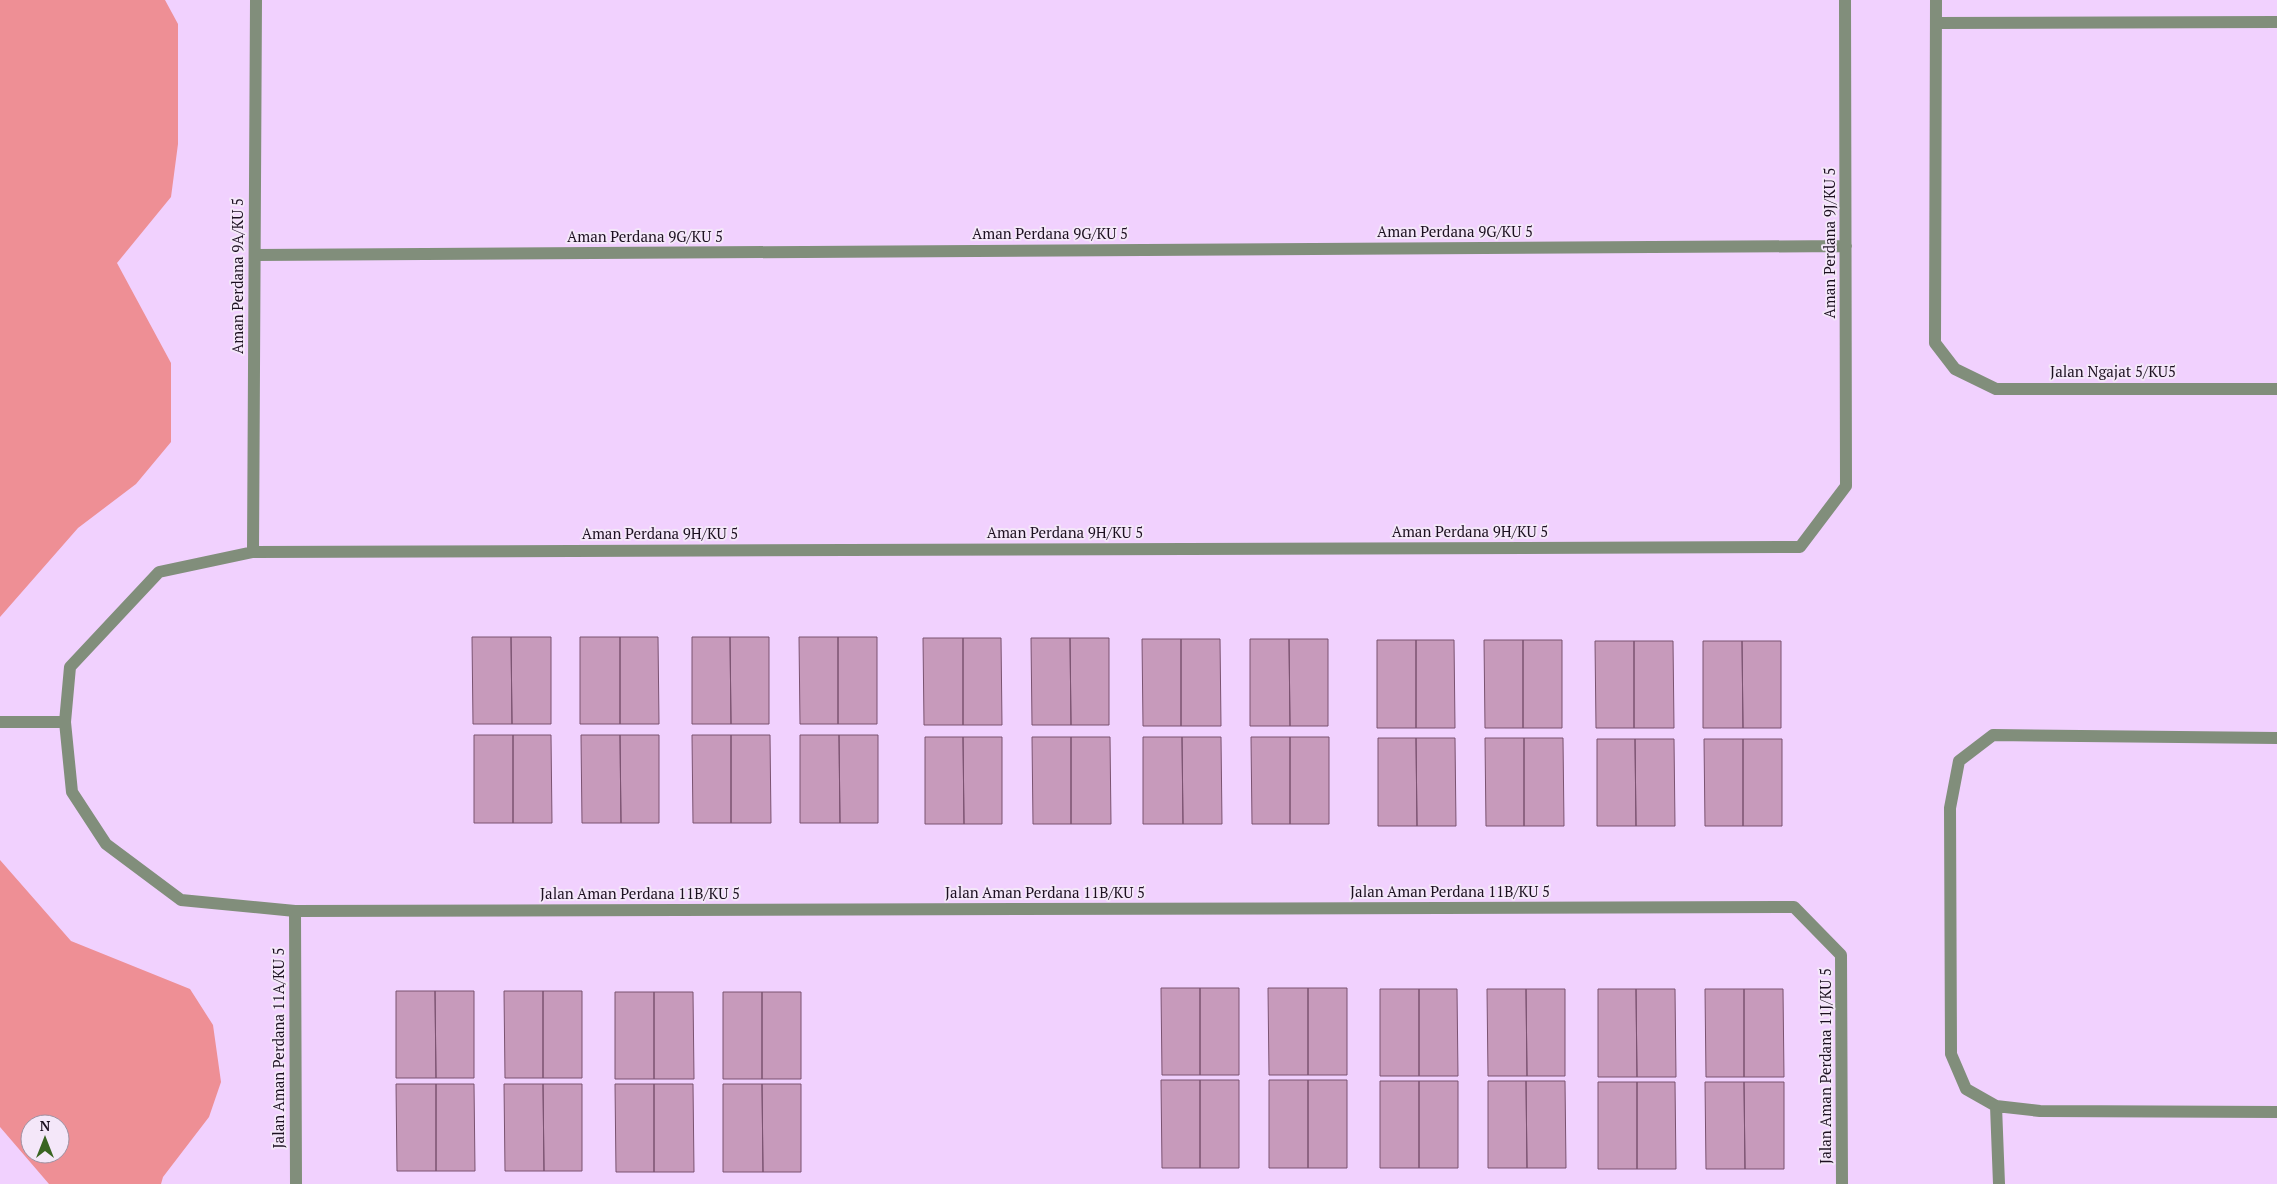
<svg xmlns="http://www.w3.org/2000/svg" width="2277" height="1184" viewBox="0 0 2277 1184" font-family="'PT Serif',serif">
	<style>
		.water { fill: #ee8f95; fill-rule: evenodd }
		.building { fill: #c79abb; stroke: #7b5371 }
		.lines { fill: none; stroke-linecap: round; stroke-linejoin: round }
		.street { stroke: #818e7b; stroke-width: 12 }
		.labels { text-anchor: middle; stroke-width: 4; stroke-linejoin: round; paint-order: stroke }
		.street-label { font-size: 15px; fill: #1c1020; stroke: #f4e7f9 }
	</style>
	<rect width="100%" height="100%" fill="#f1d1fe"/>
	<path class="water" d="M 0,0 L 165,0 L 178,24 L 178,144 L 171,197 L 117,263 L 171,363 L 171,442 L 136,484 L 78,528 L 0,617 Z
		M 0,860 L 71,941 L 190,989 L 213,1025 L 221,1082 L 209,1117 L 163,1177 L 161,1184 L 49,1184 L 0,1127 ZM 30,1124 L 60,1124 L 60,1154 L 30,1154 Z"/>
	<path class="building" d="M 472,637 L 511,637 L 512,724 L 473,724 Z
		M 511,637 L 551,637 L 551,724 L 512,724 Z
		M 580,637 L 620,637 L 620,724 L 580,724 Z
		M 620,637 L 658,637 L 659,724 L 620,724 Z
		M 692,637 L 730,637 L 731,724 L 692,724 Z
		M 730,637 L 769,637 L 769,724 L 731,724 Z
		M 799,637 L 838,637 L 838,724 L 800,724 Z
		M 838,637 L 877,637 L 877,724 L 838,724 Z
		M 923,638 L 963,638 L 963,725 L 924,725 Z
		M 963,638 L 1001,638 L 1002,725 L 963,725 Z
		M 1031,638 L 1070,638 L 1071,725 L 1032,725 Z
		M 1070,638 L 1109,638 L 1109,725 L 1071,725 Z
		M 1142,639 L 1181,639 L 1181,726 L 1143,726 Z
		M 1181,639 L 1220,639 L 1221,726 L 1181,726 Z
		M 1250,639 L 1289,639 L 1290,726 L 1250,726 Z
		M 1289,639 L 1328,639 L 1328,726 L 1290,726 Z
		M 1377,640 L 1416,640 L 1416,728 L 1377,728 Z
		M 1416,640 L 1454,640 L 1455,728 L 1416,728 Z
		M 1484,640 L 1523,640 L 1523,728 L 1485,728 Z
		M 1523,640 L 1562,640 L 1562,728 L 1523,728 Z
		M 1595,641 L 1634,641 L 1634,728 L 1596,728 Z
		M 1634,641 L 1673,641 L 1674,728 L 1634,728 Z
		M 1703,641 L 1742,641 L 1743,728 L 1703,728 Z
		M 1742,641 L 1781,641 L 1781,728 L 1743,728 Z
		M 474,735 L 513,735 L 513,823 L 474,823 Z
		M 513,735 L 551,735 L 552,823 L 513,823 Z
		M 581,735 L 620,735 L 621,823 L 582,823 Z
		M 620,735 L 659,735 L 659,823 L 621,823 Z
		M 692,735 L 731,735 L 731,823 L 693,823 Z
		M 731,735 L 770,735 L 771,823 L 731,823 Z
		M 800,735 L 839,735 L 840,823 L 800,823 Z
		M 839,735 L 878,735 L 878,823 L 840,823 Z
		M 925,737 L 963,737 L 964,824 L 925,824 Z
		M 963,737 L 1002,737 L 1002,824 L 964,824 Z
		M 1032,737 L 1071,737 L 1071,824 L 1033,824 Z
		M 1071,737 L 1110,737 L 1111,824 L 1071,824 Z
		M 1143,737 L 1182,737 L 1183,824 L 1143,824 Z
		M 1182,737 L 1221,737 L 1222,824 L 1183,824 Z
		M 1251,737 L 1290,737 L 1290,824 L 1252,824 Z
		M 1290,737 L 1329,737 L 1329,824 L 1290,824 Z
		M 1378,738 L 1416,738 L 1417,826 L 1378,826 Z
		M 1416,738 L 1455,738 L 1456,826 L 1417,826 Z
		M 1485,738 L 1524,738 L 1524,826 L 1486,826 Z
		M 1524,738 L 1563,738 L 1564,826 L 1524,826 Z
		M 1597,739 L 1635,739 L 1636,826 L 1597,826 Z
		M 1635,739 L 1674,739 L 1675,826 L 1636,826 Z
		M 1704,739 L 1743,739 L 1743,826 L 1705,826 Z
		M 1743,739 L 1782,739 L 1782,826 L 1743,826 Z
		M 1161,988 L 1200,988 L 1200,1075 L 1162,1075 Z
		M 1200,988 L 1239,988 L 1239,1075 L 1200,1075 Z
		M 1268,988 L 1308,988 L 1308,1075 L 1269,1075 Z
		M 1308,988 L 1347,988 L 1347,1075 L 1308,1075 Z
		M 1380,989 L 1419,989 L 1419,1076 L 1380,1076 Z
		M 1419,989 L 1457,989 L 1458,1076 L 1419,1076 Z
		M 1487,989 L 1526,989 L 1527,1076 L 1488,1076 Z
		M 1526,989 L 1565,989 L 1565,1076 L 1527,1076 Z
		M 1598,989 L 1636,989 L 1637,1077 L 1598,1077 Z
		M 1636,989 L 1675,989 L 1676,1077 L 1637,1077 Z
		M 1705,989 L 1744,989 L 1744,1077 L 1706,1077 Z
		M 1744,989 L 1783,989 L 1784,1077 L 1744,1077 Z
		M 396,991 L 435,991 L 436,1078 L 396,1078 Z
		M 435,991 L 474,991 L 474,1078 L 436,1078 Z
		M 504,991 L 543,991 L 543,1078 L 505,1078 Z
		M 543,991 L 582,991 L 582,1078 L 543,1078 Z
		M 615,992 L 654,992 L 654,1079 L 615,1079 Z
		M 654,992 L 693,992 L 694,1079 L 654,1079 Z
		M 723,992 L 762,992 L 762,1079 L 723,1079 Z
		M 762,992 L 801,992 L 801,1079 L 762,1079 Z
		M 1161,1080 L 1200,1080 L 1200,1168 L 1162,1168 Z
		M 1200,1080 L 1239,1080 L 1239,1168 L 1200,1168 Z
		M 1269,1080 L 1308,1080 L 1308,1168 L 1269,1168 Z
		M 1308,1080 L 1347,1080 L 1347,1168 L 1308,1168 Z
		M 1380,1081 L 1419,1081 L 1419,1168 L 1380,1168 Z
		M 1419,1081 L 1458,1081 L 1458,1168 L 1419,1168 Z
		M 1488,1081 L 1526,1081 L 1527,1168 L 1488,1168 Z
		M 1526,1081 L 1565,1081 L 1566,1168 L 1527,1168 Z
		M 1598,1082 L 1637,1082 L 1637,1169 L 1598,1169 Z
		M 1637,1082 L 1675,1082 L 1676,1169 L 1637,1169 Z
		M 1705,1082 L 1744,1082 L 1745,1169 L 1706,1169 Z
		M 1744,1082 L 1784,1082 L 1784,1169 L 1745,1169 Z
		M 396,1084 L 436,1084 L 436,1171 L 397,1171 Z
		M 436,1084 L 474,1084 L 475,1171 L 436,1171 Z
		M 504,1084 L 543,1084 L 544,1171 L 505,1171 Z
		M 543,1084 L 582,1084 L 582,1171 L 544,1171 Z
		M 615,1084 L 654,1084 L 654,1172 L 616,1172 Z
		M 654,1084 L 693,1084 L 694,1172 L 654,1172 Z
		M 723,1084 L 762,1084 L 763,1172 L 723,1172 Z
		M 762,1084 L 801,1084 L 801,1172 L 763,1172 Z"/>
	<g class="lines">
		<path class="street" d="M 1936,0 L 1935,343 L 1955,369 L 1996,389 L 2277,389
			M 1936,23 L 2277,22
			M 255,255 L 1846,246
			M 253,552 L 256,0
			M 0,722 L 65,722
			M 2277,738 L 1993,735 L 1959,761 L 1950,808 L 1951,1054 L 1966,1089 L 1996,1106 L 2040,1111 L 2277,1112
			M 295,911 L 296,1184
			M 1996,1106 L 1999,1184
			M 1842,1184 L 1841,955 L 1794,907 L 295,911 L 181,900 L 106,844 L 72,792 L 65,722 L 70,667 L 159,572 L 253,552 L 1800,547 L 1846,486 L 1845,0"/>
	</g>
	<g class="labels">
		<g class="street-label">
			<text x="1455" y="237">Aman Perdana 9G/KU 5</text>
			<text x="1050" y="239">Aman Perdana 9G/KU 5</text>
			<text x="645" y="242">Aman Perdana 9G/KU 5</text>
			<text transform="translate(1830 243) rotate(-90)" y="5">Aman Perdana 9J/KU 5</text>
			<text transform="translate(238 276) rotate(-90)" y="5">Aman Perdana 9A/KU 5</text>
			<text x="2113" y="377">Jalan Ngajat 5/KU5</text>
			<text x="1470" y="537">Aman Perdana 9H/KU 5</text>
			<text x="1065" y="538">Aman Perdana 9H/KU 5</text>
			<text x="660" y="539">Aman Perdana 9H/KU 5</text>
			<text x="1450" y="897">Jalan Aman Perdana 11B/KU 5</text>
			<text x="1045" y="898">Jalan Aman Perdana 11B/KU 5</text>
			<text x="640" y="899">Jalan Aman Perdana 11B/KU 5</text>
			<text transform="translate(279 1048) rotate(-90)" y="5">Jalan Aman Perdana 11A/KU 5</text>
			<text transform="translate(1826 1066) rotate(-90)" y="5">Jalan Aman Perdana 11J/KU 5</text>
		</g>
	</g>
	<g transform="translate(45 1139)"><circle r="24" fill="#f4e7f9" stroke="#9e91a2"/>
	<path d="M0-4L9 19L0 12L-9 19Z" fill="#396421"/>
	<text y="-8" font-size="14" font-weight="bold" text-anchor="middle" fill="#1c1020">N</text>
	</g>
</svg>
